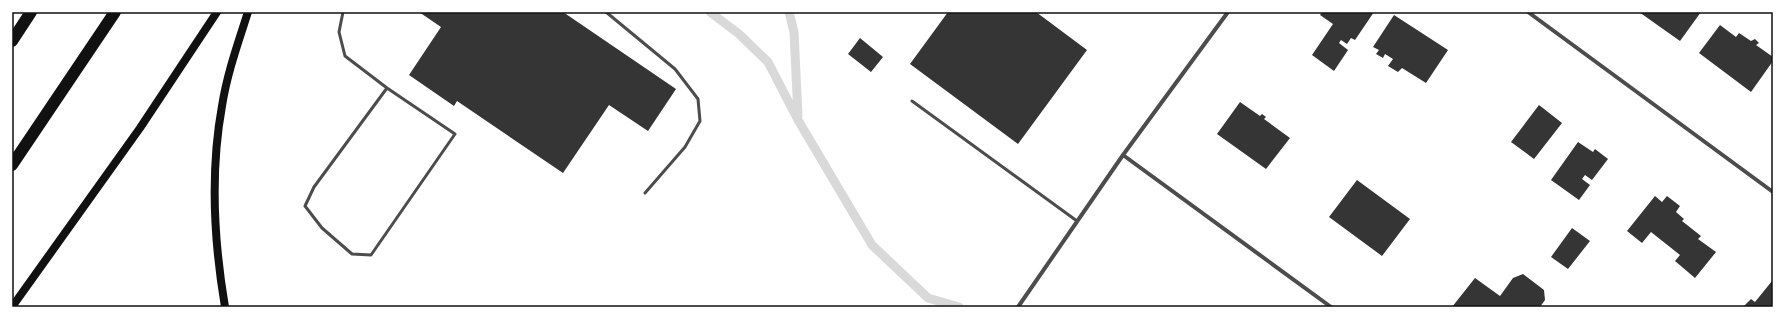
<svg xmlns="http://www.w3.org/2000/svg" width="1785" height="319" viewBox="0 0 1785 319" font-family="Lato,sans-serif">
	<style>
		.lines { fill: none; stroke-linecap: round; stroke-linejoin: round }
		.stream { stroke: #d9d9d9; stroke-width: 9 }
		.building { fill: #353535 }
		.service { stroke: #4c4c4c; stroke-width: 3 }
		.minor { stroke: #4c4c4c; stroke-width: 4 }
		.secondary { stroke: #111; stroke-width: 8 }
		.motorway { stroke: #111; stroke-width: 12 }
		.neatline { fill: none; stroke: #111; stroke-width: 1.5 }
	</style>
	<rect width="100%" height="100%" fill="#fff"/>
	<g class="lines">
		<path class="stream" d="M 710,12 L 739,34 L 768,62 L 798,120 L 872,245 L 928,298 L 959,307
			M 789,12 L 794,32 L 798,116"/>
	</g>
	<path class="building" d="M 419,12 L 563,12 L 676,89 L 648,131 L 609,105 L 563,173 L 457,101 L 454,106 L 409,75 L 441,27 Z
		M 948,12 L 1036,12 L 1087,50 L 1018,144 L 910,64 Z
		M 1322,12 L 1374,12 L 1355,40 L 1351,38 L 1347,44 L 1341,40 L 1339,43 L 1348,50 L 1334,71 L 1312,55 L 1333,24 L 1320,15 Z
		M 1639,12 L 1701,12 L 1680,41 Z
		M 1394,15 L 1448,50 L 1426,83 L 1402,68 L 1398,72 L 1388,66 L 1393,59 L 1385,54 L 1383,58 L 1376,54 L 1379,50 L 1373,47 Z
		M 1720,25 L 1736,37 L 1739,33 L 1751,41 L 1755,39 L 1759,43 L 1756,45 L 1773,57 L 1773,61 L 1751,92 L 1699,53 Z
		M 860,38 L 883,57 L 871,72 L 848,54 Z
		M 1240,102 L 1260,116 L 1262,114 L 1266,117 L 1264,119 L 1290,138 L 1266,169 L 1217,134 Z
		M 1539,105 L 1562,123 L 1534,159 L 1511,142 Z
		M 1578,142 L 1593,152 L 1595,149 L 1608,159 L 1592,180 L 1585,175 L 1582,179 L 1590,185 L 1579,200 L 1551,180 Z
		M 1357,180 L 1410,219 L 1382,256 L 1329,217 Z
		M 1655,196 L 1662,202 L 1667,196 L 1680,206 L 1676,212 L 1684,219 L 1682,221 L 1701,236 L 1698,239 L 1716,252 L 1695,278 L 1675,261 L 1680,255 L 1651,232 L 1642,243 L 1627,231 Z
		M 1572,228 L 1590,241 L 1568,269 L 1551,257 Z
		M 1523,274 L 1544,290 L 1545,300 L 1540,307 L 1452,307 L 1475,278 L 1500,296 L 1513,278 Z
		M 1772,281 L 1773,307 L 1743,307 L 1751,299 L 1755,302 Z"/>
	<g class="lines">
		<path class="service" d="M 343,12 L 339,32 L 345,56 L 387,88 L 455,134 L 371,255 L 352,254 L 322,228 L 305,206 L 314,187 L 387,88
			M 606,12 L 675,69 L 698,99 L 700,121 L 685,147 L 645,193
			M 912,101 L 1077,221"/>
		<path class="minor" d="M 1528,12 L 1773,192
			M 1123,155 L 1331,307
			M 1018,307 L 1123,155 L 1228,12"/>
		<path class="secondary" d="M 12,307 L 140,128 L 217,12
			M 225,307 C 214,242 210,172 222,106 C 227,74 238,43 248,12"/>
		<path class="motorway" d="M 12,41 L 31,12
			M 12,165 L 115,12"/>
	</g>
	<rect width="1785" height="319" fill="none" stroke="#ffffff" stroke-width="26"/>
	<rect x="13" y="13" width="1759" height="293" class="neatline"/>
</svg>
